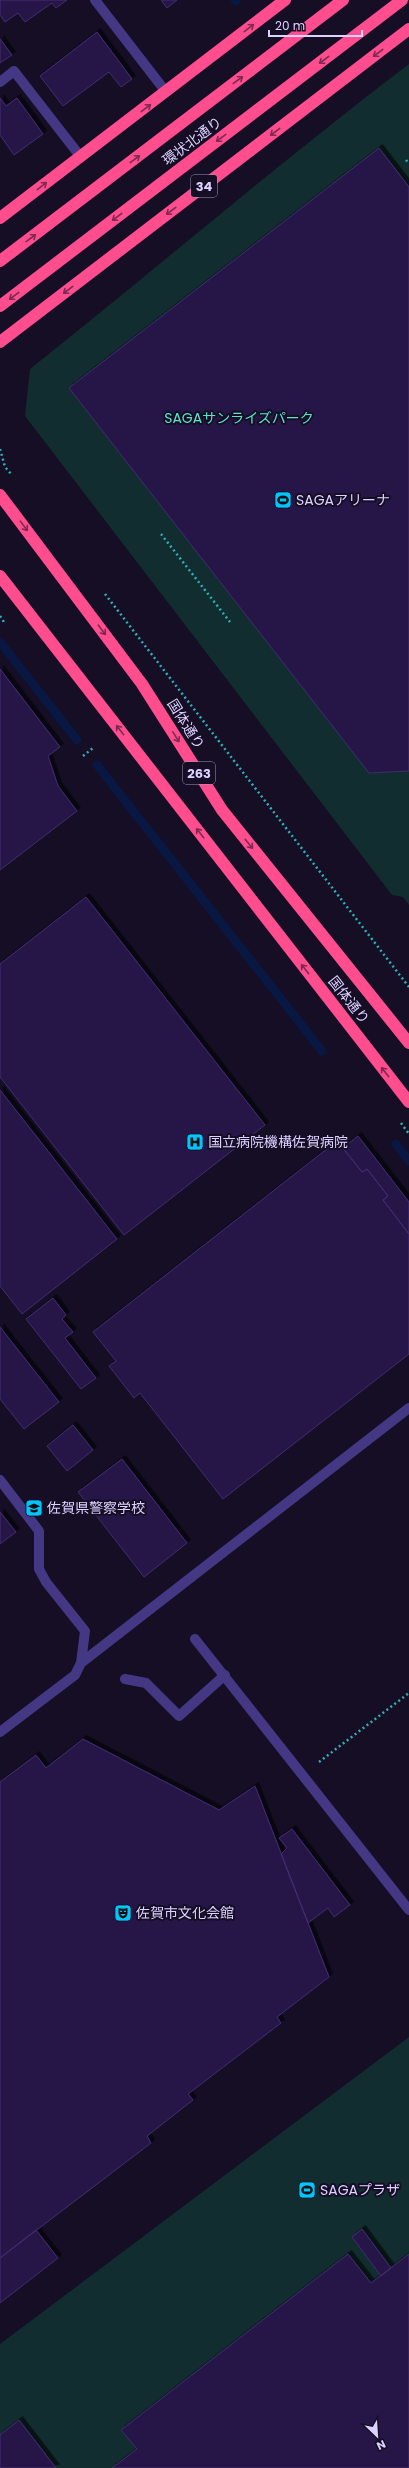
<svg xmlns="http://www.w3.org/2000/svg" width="409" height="2468" viewBox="0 0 409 2468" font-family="Poppins,'Noto Sans JP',sans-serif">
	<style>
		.green { fill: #112d2f }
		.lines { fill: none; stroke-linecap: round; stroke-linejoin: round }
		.stream { stroke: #091743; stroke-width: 9 }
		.building { fill: #281946; stroke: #412b73; filter: url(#shadow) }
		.path { stroke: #2cb1b9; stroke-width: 2.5; stroke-dasharray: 2 3; stroke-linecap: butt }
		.minor { stroke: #443885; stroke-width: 10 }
		.highway { stroke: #ff4d8e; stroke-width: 12 }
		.oneway { stroke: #7e2a54 }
		.labels { text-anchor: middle; stroke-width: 4; stroke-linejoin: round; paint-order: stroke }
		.shield { fill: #150e25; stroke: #a097be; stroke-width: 1 }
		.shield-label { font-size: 13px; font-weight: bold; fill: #dcd2ff }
		.street-label { font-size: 14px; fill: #dcd2ff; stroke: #150e25 }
		.park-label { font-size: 14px; fill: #5ae2d0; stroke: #150e25 }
		.poi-label { font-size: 14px; fill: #dcd2ff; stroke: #150e25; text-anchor: start }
	</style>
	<defs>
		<filter id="shadow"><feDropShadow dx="3.5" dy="-3.5" stdDeviation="0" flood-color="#0009"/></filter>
	</defs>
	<rect width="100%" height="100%" fill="#150e25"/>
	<path class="green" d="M 409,64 L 409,905 L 403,897 L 392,895 L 25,416 L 30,369 C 157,268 280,162 409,64 Z
		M 409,2037 L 409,2468 L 0,2468 L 0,2344 Z"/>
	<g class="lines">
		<path class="stream" d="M 235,0 L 236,1
			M 0,642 L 77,740
			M 97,765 L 322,1051
			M 396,1144 L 409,1161"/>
	</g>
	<path class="building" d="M 0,0 L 67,0 L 56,8 L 52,3 L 25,22 L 18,13 L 5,22 L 0,15 Z
		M 161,0 L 177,0 L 167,8 Z
		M 97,32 L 132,79 L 121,87 L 109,72 L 63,106 L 40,76 Z
		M 0,39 L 12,55 L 0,63 Z
		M 0,98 L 6,106 L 17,98 L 43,134 L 14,155 L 0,135 Z
		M 379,148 L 409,187 L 409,771 L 369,773 L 69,388 Z
		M 0,669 L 60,747 L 48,756 L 58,786 L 77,811 L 0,870 Z
		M 86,897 L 265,1125 L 124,1235 L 0,1077 L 0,964 Z
		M 0,1090 L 117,1239 L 22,1314 L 0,1286 Z
		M 358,1136 L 409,1202 L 409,1234 L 383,1200 L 388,1196 L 367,1169 L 362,1172 L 343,1148 Z
		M 337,1141 L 362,1172 L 367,1169 L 388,1196 L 383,1200 L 409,1234 L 409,1354 L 223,1499 L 140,1393 L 134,1398 L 109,1366 L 116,1361 L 93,1332 Z
		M 53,1298 L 66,1315 L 62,1319 L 73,1332 L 65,1338 L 96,1378 L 81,1389 L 26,1319 Z
		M 0,1327 L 59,1402 L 24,1429 L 0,1399 Z
		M 73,1425 L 93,1450 L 67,1471 L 47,1446 Z
		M 122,1459 L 187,1543 L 144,1577 L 78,1492 Z
		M 0,1512 L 16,1532 L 0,1544 Z
		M 83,1739 L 219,1810 L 255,1786 L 329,1977 L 277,2017 L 281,2023 L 188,2094 L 193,2100 L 147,2136 L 151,2143 L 0,2258 L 0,1782 L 36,1755 L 46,1768 Z
		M 292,1829 L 350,1905 L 334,1917 L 328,1908 L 308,1923 L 281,1854 L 287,1848 L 279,1838 Z
		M 362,2229 L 391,2268 L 381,2276 L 352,2237 Z
		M 36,2230 L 58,2258 L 0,2303 L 0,2258 Z
		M 348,2254 L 371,2283 L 409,2254 L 409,2468 L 112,2468 L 137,2449 L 121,2430 Z
		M 19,2420 L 56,2468 L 0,2468 L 0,2435 Z"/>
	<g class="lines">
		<path class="path" d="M 406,160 L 409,164
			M 0,449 L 5,467 L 12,475
			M 161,534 L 230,622
			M 105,594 L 409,987
			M 0,616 L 4,622
			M 83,756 L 93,748
			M 401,1123 L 409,1134
			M 319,1762 L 409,1693"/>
		<path class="minor" d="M 95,0 L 166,92
			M 0,82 L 14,71 L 80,156
			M 0,1480 L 39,1531 L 39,1569 L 46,1582 L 85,1631 L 81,1663 L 75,1675 L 0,1732
			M 195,1639 L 409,1910
			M 81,1663 L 409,1408
			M 125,1679 L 146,1683 L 179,1716 L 225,1675"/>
		<path class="highway" d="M 0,218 L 285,0
			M 0,261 L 343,0
			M 0,306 L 402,0
			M 0,342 L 409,29
			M 0,495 L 142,684 L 222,810 L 409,1043
			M 0,576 L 409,1102"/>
	</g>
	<defs><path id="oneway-shaft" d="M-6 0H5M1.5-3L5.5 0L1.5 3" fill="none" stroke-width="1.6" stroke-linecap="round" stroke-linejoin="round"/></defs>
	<g class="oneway">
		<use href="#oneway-shaft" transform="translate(249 28) rotate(-38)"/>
		<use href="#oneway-shaft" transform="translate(378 53) rotate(143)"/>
		<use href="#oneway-shaft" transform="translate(324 60) rotate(143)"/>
		<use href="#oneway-shaft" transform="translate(238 80) rotate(-37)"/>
		<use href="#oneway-shaft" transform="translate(146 108) rotate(-37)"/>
		<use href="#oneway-shaft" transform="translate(275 132) rotate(143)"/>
		<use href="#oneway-shaft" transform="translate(221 138) rotate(143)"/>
		<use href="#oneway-shaft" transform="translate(135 159) rotate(-37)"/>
		<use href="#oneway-shaft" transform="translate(42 186) rotate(-38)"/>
		<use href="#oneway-shaft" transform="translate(171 211) rotate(143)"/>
		<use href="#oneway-shaft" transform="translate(117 217) rotate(143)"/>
		<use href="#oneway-shaft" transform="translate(31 238) rotate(-37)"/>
		<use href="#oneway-shaft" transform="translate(68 290) rotate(143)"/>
		<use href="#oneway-shaft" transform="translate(14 296) rotate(143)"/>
		<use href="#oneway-shaft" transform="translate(24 526) rotate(53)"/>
		<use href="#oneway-shaft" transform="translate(102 630) rotate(53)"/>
		<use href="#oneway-shaft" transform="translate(120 730) rotate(-128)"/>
		<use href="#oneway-shaft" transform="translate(176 737) rotate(58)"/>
		<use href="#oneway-shaft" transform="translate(200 833) rotate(-128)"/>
		<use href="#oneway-shaft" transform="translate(249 844) rotate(51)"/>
		<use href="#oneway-shaft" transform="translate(305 969) rotate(-128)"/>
		<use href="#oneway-shaft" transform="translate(385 1072) rotate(-128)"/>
	</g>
	<defs>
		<g id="stadium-square" transform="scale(0.9)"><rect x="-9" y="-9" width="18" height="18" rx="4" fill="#00c6fd" stroke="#150e25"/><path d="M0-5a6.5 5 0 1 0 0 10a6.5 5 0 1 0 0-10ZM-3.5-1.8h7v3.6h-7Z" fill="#111"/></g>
		<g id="hospital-square" transform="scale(0.9)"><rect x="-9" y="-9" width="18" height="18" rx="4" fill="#00c6fd" stroke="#150e25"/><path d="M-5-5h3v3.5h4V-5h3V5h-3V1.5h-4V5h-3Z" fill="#111"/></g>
		<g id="university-square" transform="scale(0.9)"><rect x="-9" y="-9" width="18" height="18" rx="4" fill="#00c6fd" stroke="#150e25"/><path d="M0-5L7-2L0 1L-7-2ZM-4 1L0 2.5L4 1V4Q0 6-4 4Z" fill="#111"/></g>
		<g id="theatre-square" transform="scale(0.9)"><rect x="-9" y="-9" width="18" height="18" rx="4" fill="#00c6fd" stroke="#150e25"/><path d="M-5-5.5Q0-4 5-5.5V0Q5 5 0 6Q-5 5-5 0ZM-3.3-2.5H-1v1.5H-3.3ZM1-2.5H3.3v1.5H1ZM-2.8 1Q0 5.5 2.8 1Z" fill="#111"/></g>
	</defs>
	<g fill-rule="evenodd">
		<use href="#stadium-square" x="283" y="500"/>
		<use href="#hospital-square" x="195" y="1142"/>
		<use href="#university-square" x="34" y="1508"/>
		<use href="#theatre-square" x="123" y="1913"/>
		<use href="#stadium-square" x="307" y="2190"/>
	</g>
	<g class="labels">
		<g class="shield">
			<rect x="191" y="175" width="26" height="22" rx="3"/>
			<rect x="183" y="762" width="32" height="22" rx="3"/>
		</g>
		<g class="shield-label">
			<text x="204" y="191">34</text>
			<text x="199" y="778">263</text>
		</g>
		<g class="street-label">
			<text transform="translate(192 141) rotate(-37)" y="5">環状北通り</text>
			<text transform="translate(186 724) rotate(58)" y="5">国体通り</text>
			<text transform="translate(349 1000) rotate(52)" y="5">国体通り</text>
		</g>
		<g class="park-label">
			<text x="239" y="423">SAGAサンライズパーク</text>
		</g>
		<g class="poi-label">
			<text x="296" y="505">SAGAアリーナ</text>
			<text x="208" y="1147">国立病院機構佐賀病院</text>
			<text x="47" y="1513">佐賀県警察学校</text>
			<text x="136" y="1918">佐賀市文化会館</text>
			<text x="320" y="2195">SAGAプラザ</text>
		</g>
	</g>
	<g transform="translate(377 2436) rotate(155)" stroke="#150e25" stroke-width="3" paint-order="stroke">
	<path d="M0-3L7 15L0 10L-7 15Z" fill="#dcd2ff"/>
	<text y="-6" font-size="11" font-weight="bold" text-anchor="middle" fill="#dcd2ff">N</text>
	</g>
	<path d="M269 30v6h93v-6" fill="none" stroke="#dcd2ff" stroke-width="2"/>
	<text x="275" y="30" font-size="12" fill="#dcd2ff" stroke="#150e25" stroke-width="3" paint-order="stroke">20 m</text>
</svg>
